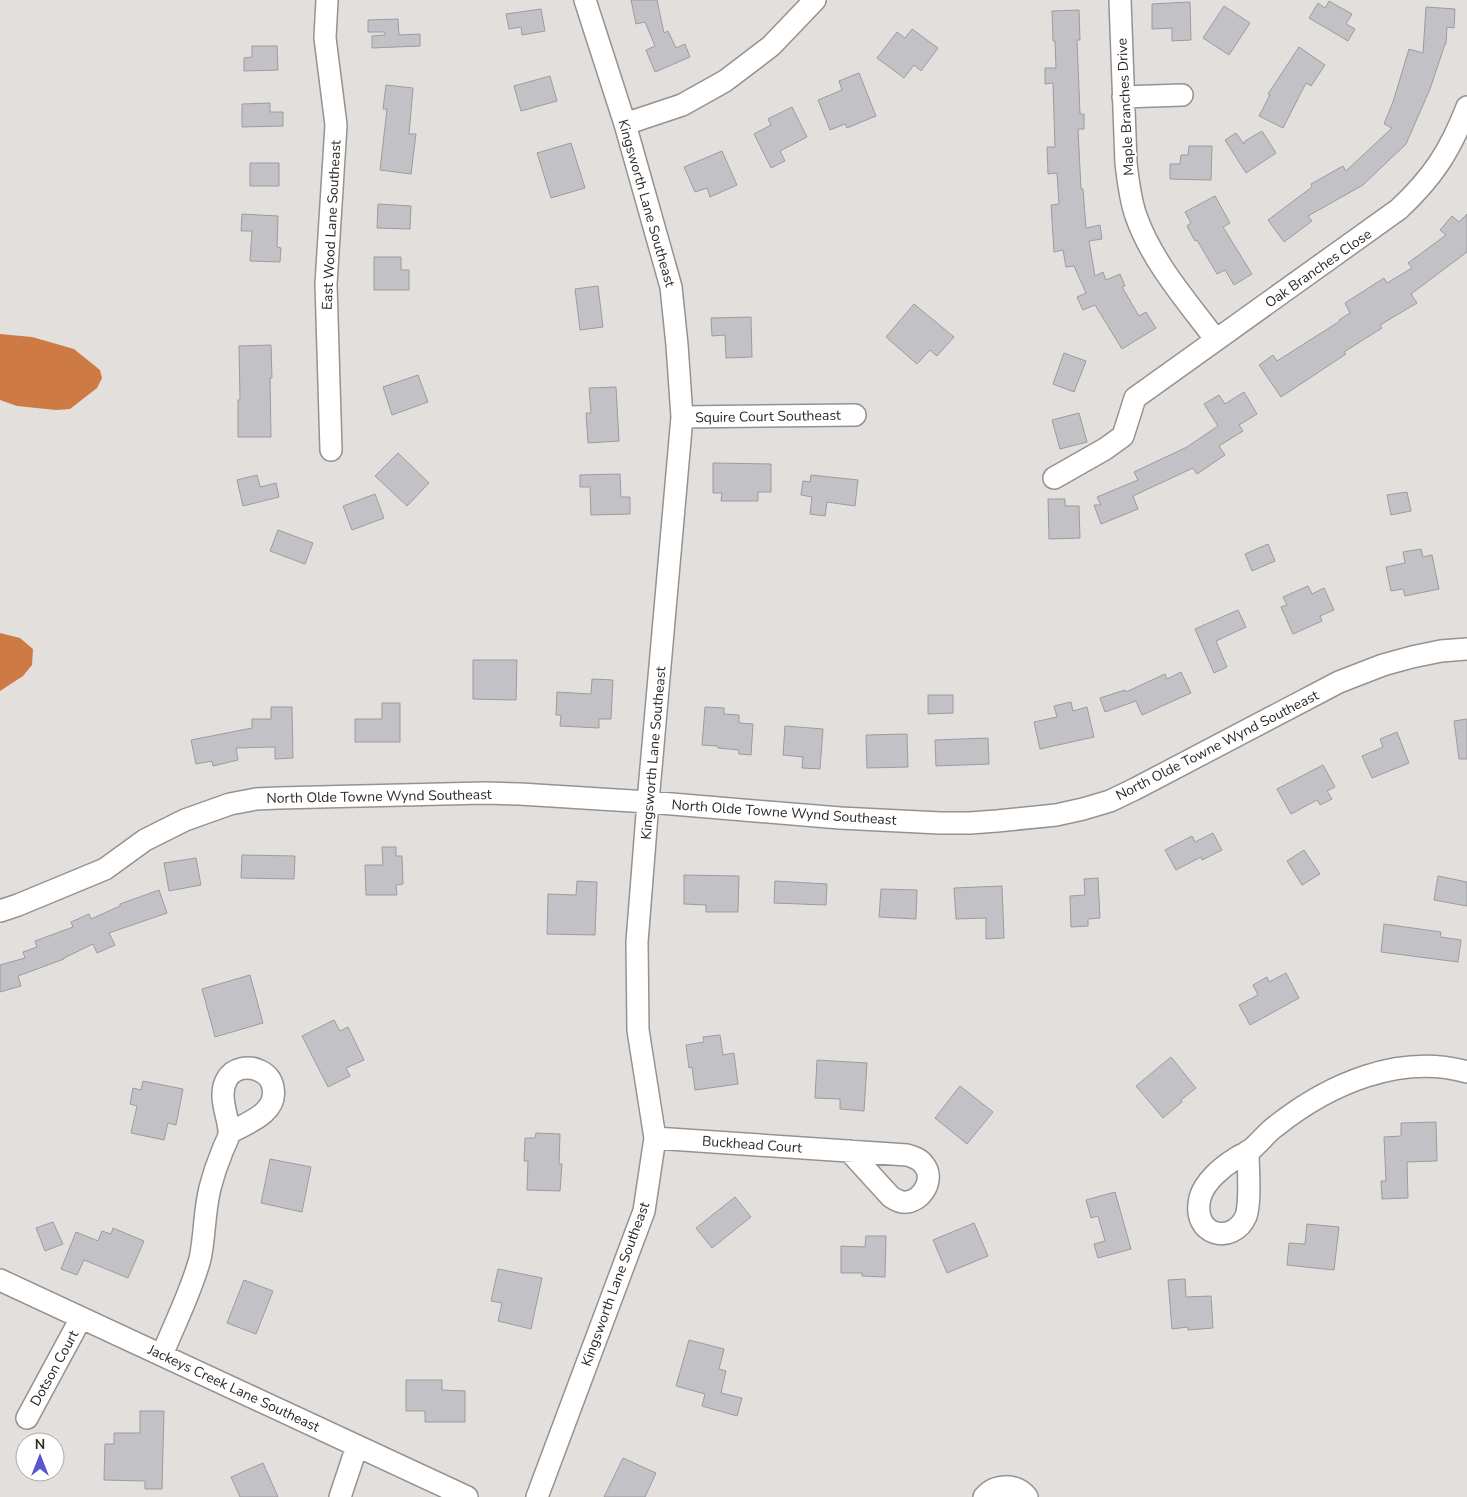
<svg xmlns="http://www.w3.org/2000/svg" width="1467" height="1497" viewBox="0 0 1467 1497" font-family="'Nunito Sans',sans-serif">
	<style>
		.water { fill: #ce7a45 }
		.building { fill: #c2c2c6; stroke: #9b9ca0 }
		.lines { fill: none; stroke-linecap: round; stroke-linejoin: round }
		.minor-casing { stroke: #969290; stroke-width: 24 }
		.minor { stroke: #fff; stroke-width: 21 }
		.labels { text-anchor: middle; stroke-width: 4; stroke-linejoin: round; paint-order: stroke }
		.street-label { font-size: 14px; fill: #2a2928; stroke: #fff }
	</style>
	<rect width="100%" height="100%" fill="#e3dfdd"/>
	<path class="water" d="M 0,334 L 32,337 L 74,349 L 100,370 L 102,378 L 97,388 L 70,409 L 56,410 L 17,406 L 0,400 Z
		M 0,633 L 20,638 L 33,649 L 32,665 L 23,676 L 0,691 Z"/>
	<path class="building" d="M 631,0 L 657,0 L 664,33 L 668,31 L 676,48 L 685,44 L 690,57 L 655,72 L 646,50 L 655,46 L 645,22 L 636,24 Z
		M 1329,1 L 1352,14 L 1346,24 L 1355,29 L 1348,41 L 1309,18 L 1318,3 L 1325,8 Z
		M 1190,2 L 1191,40 L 1172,41 L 1172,28 L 1152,29 L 1152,4 Z
		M 1224,6 L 1250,23 L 1229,55 L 1203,38 Z
		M 1426,7 L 1455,9 L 1454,28 L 1447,27 L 1446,44 L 1445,44 L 1430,89 L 1406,144 L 1363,185 L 1308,216 L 1312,221 L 1284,242 L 1268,220 L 1312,187 L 1311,184 L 1343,166 L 1346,171 L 1392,128 L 1384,124 L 1393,102 L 1409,49 L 1423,53 Z
		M 541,9 L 545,31 L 522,35 L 521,27 L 509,29 L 506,14 Z
		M 1079,10 L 1080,40 L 1077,40 L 1080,114 L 1084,114 L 1084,129 L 1078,129 L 1081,189 L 1083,189 L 1086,228 L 1100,225 L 1102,239 L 1089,241 L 1095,276 L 1103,272 L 1106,280 L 1120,274 L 1125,286 L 1122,287 L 1139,316 L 1146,312 L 1156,328 L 1122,349 L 1095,305 L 1083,310 L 1077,297 L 1086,293 L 1074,266 L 1066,267 L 1063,250 L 1054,252 L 1051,205 L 1059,204 L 1057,173 L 1048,174 L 1047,147 L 1055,147 L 1053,83 L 1045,84 L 1045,68 L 1056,68 L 1055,41 L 1053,41 L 1052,11 Z
		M 398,19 L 399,35 L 420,34 L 420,46 L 372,48 L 372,36 L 385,35 L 385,32 L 368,32 L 368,20 Z
		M 912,29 L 938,48 L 921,71 L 914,65 L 904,78 L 877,58 L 897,32 L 905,38 Z
		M 252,46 L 277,46 L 278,70 L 244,71 L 244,58 L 252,57 Z
		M 1299,47 L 1325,65 L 1311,86 L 1306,83 L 1283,128 L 1259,116 L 1270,95 L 1268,94 Z
		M 859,73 L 876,116 L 847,128 L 845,124 L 830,130 L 818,100 L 842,90 L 839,81 Z
		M 550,76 L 557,101 L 521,111 L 514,86 Z
		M 386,85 L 413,88 L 409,134 L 416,134 L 411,174 L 380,170 L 387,109 L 383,109 Z
		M 270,103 L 270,112 L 283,112 L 283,126 L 242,127 L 242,104 Z
		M 792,107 L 807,137 L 780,151 L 785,161 L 771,168 L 754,134 L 771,125 L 768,119 Z
		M 1262,131 L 1276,153 L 1246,173 L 1225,140 L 1236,133 L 1244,144 L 1245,141 Z
		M 571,143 L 585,188 L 551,198 L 537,153 Z
		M 1189,146 L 1212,146 L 1211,180 L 1170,179 L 1170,164 L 1180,164 L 1181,155 L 1188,155 Z
		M 722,151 L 737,185 L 710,197 L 707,188 L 695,192 L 684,167 Z
		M 250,163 L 279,163 L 279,186 L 250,186 Z
		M 1215,196 L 1230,223 L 1223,227 L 1252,274 L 1234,285 L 1225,270 L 1217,274 L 1197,240 L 1195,241 L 1187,226 L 1191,223 L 1185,212 Z
		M 378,204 L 411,206 L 410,229 L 377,228 Z
		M 242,214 L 278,216 L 277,247 L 281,248 L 280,262 L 250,261 L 252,231 L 241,231 Z
		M 1467,214 L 1467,252 L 1411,294 L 1417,303 L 1380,325 L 1382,328 L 1344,352 L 1346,354 L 1281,397 L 1259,365 L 1273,355 L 1277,361 L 1340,321 L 1339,320 L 1350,313 L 1345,303 L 1384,278 L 1387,283 L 1412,268 L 1408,263 L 1446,235 L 1440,230 L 1452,216 L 1459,222 Z
		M 374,257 L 401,257 L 401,270 L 409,270 L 409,290 L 374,290 Z
		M 598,286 L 603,327 L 580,330 L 575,289 Z
		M 914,304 L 954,337 L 937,356 L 930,350 L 917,364 L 886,337 Z
		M 751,317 L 752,357 L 726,358 L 725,335 L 712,336 L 711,318 Z
		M 271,345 L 272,378 L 270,378 L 271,437 L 238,437 L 238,400 L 240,400 L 239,346 Z
		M 1064,353 L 1086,361 L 1074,392 L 1053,384 Z
		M 418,375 L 428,402 L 392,415 L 383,387 Z
		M 616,387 L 619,441 L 588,443 L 586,413 L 591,413 L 589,388 Z
		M 1244,392 L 1257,414 L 1239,425 L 1243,431 L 1219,446 L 1225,455 L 1197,474 L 1193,468 L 1133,496 L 1138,509 L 1101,524 L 1094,505 L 1101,505 L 1097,497 L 1138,480 L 1134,472 L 1187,447 L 1218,426 L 1204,404 L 1219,395 L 1225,404 Z
		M 1079,413 L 1087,442 L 1060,449 L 1052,420 Z
		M 398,453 L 429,483 L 407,506 L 375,476 Z
		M 713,463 L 771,464 L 771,492 L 758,492 L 758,501 L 721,501 L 722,493 L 713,493 Z
		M 620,474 L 621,497 L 630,497 L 630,514 L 591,515 L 590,487 L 580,487 L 580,475 Z
		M 257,475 L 260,487 L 276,483 L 279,497 L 243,506 L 237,480 Z
		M 811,475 L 858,480 L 855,506 L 827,502 L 825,516 L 810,514 L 812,497 L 801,495 L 803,481 L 810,482 Z
		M 1407,492 L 1411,511 L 1391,515 L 1387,495 Z
		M 375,494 L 384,518 L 352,530 L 343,506 Z
		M 1048,499 L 1065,499 L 1065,506 L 1079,506 L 1080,538 L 1049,539 Z
		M 278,530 L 313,543 L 305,564 L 270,551 Z
		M 1268,544 L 1275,561 L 1252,571 L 1245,554 Z
		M 1421,549 L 1423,557 L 1432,555 L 1439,589 L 1405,596 L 1403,589 L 1391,591 L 1386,567 L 1405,563 L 1403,552 Z
		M 1308,586 L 1312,594 L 1324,588 L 1334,610 L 1320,616 L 1322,621 L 1293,634 L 1281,607 L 1287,605 L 1283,597 Z
		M 1238,610 L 1246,627 L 1216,641 L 1227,667 L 1214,673 L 1195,629 Z
		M 473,660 L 517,660 L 516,700 L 473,699 Z
		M 1181,672 L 1191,693 L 1142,715 L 1136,701 L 1105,712 L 1100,698 L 1125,690 L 1126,692 L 1165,674 L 1167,679 Z
		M 592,679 L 613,680 L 611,719 L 599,719 L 599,728 L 560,726 L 561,715 L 556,715 L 557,692 L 591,694 Z
		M 928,695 L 953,695 L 953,713 L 928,714 Z
		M 1071,702 L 1073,711 L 1087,707 L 1094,737 L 1040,749 L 1034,722 L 1057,717 L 1054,706 Z
		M 382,703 L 400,703 L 400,742 L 355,742 L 355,719 L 382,719 Z
		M 271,707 L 292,707 L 293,758 L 275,759 L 275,747 L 236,748 L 238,760 L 213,766 L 212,761 L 196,764 L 191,740 L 252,728 L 252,719 L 271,719 Z
		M 705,707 L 724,708 L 724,714 L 739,715 L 739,723 L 753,724 L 751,755 L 739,754 L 739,750 L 718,748 L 718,746 L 702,745 Z
		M 1467,719 L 1467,759 L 1459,759 L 1454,721 Z
		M 785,726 L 823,729 L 820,769 L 802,768 L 803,757 L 783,755 Z
		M 1397,732 L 1409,763 L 1372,778 L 1362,756 L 1383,747 L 1380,739 Z
		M 907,734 L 908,767 L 867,768 L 866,735 Z
		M 988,738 L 989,764 L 936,766 L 935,740 Z
		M 1323,765 L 1335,787 L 1327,791 L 1332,799 L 1320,805 L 1317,800 L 1291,814 L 1277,789 Z
		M 1213,833 L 1222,850 L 1202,860 L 1201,857 L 1176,870 L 1165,850 L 1192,836 L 1195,842 Z
		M 382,847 L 396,847 L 396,856 L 402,856 L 403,884 L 396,885 L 397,895 L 366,895 L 365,865 L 383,865 Z
		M 1304,850 L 1320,874 L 1302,885 L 1287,861 Z
		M 242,855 L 295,856 L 294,879 L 241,878 Z
		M 196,858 L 201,885 L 169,891 L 164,863 Z
		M 684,875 L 739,876 L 738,912 L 706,912 L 706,905 L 684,904 Z
		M 1438,876 L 1467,882 L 1467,906 L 1434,900 Z
		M 1098,878 L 1100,918 L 1088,919 L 1088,926 L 1071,927 L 1070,896 L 1085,895 L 1084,879 Z
		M 577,881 L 597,882 L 595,935 L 547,934 L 548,894 L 576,895 Z
		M 775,881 L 827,884 L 826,905 L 774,903 Z
		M 1002,886 L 1004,938 L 986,939 L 986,918 L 956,919 L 954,888 Z
		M 881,889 L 917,890 L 916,919 L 879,917 Z
		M 159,890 L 167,913 L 109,933 L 115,945 L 97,953 L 93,944 L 64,958 L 64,959 L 18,976 L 21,986 L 0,992 L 0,965 L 25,958 L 23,952 L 37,947 L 35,941 L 73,927 L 71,922 L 89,914 L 91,919 L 120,906 L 120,904 Z
		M 1384,924 L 1441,932 L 1440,937 L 1461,940 L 1458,962 L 1381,952 Z
		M 1286,973 L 1299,998 L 1250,1025 L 1239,1005 L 1258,995 L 1253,985 L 1267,977 L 1269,982 Z
		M 250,975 L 263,1023 L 215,1037 L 202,989 Z
		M 334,1020 L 340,1031 L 348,1027 L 364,1060 L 346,1068 L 350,1076 L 328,1087 L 302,1036 Z
		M 720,1035 L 723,1055 L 734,1053 L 738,1084 L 695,1090 L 692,1067 L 689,1068 L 686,1045 L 704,1042 L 703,1037 Z
		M 1171,1057 L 1196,1088 L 1181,1100 L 1182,1102 L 1163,1118 L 1136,1086 Z
		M 817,1060 L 867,1063 L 864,1111 L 840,1109 L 840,1099 L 815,1098 Z
		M 143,1081 L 183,1089 L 176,1125 L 168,1123 L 164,1140 L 131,1133 L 137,1106 L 130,1104 L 133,1088 L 141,1090 Z
		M 960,1086 L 993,1112 L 967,1144 L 935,1118 Z
		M 1436,1122 L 1437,1161 L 1407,1162 L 1408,1198 L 1382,1199 L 1381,1181 L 1386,1181 L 1384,1137 L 1401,1136 L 1401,1123 Z
		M 536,1133 L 560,1134 L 559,1164 L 562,1164 L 560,1191 L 527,1190 L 528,1161 L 524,1161 L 525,1138 L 535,1138 Z
		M 270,1159 L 311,1167 L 302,1212 L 261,1203 Z
		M 1115,1192 L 1131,1249 L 1098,1258 L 1094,1244 L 1105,1241 L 1098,1216 L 1091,1218 L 1086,1200 Z
		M 735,1197 L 751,1217 L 712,1248 L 696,1228 Z
		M 53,1222 L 63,1244 L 45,1251 L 36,1228 Z
		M 974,1223 L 988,1256 L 947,1273 L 933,1240 Z
		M 1307,1224 L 1339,1227 L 1334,1270 L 1287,1265 L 1289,1243 L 1305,1244 Z
		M 113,1228 L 144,1241 L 128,1278 L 84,1260 L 77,1275 L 61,1269 L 76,1232 L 98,1241 L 102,1231 L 111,1234 Z
		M 866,1236 L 886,1236 L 885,1277 L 862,1276 L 862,1273 L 841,1273 L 841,1246 L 865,1247 Z
		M 498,1269 L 542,1278 L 531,1329 L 498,1321 L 502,1303 L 491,1301 Z
		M 1185,1279 L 1186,1297 L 1211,1296 L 1213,1328 L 1188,1330 L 1188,1327 L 1172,1329 L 1168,1280 Z
		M 244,1280 L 273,1291 L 256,1334 L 227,1323 Z
		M 689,1340 L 724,1349 L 719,1369 L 726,1371 L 721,1393 L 742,1398 L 737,1416 L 702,1406 L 705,1394 L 676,1386 Z
		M 406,1380 L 442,1380 L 442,1390 L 465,1391 L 465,1422 L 425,1422 L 425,1411 L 406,1411 Z
		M 140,1411 L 164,1411 L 162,1489 L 145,1489 L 145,1481 L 104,1480 L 105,1444 L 114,1444 L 114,1433 L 140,1433 Z
		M 623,1458 L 656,1473 L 645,1497 L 604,1497 Z
		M 263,1463 L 278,1497 L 240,1497 L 231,1477 Z"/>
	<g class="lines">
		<g class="minor-casing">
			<path id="minor" d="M 327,0 L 325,38 L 336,125 L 326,284 L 331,450
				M 1120,0 L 1126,163 C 1128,180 1130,199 1136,216 C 1152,262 1187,301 1216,340
				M 1123,97 L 1182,95
				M 625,124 L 682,105 L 725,81 L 771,46 L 815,0
				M 682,417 L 855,415
				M 1054,478 L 1105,449 L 1123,436 L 1135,398 L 1399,209 C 1433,177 1450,151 1467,107
				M 0,911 L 18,905 L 105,869 L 145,840 L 185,820 L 230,804 L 256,799 L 278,798 L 484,793 L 520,794 L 648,802 L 840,818 L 940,823 L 970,823 L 997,821 L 1056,815 L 1083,809 L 1110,801 L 1135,789 L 1339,682 L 1383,665 L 1412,657 L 1441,651 L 1467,649
				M 655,1138 L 907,1155 C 914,1157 920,1159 924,1165 C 935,1178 923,1200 907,1202 C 901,1203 896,1200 891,1197 L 849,1151
				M 1248,1151 C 1248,1168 1251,1202 1246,1216 C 1233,1246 1191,1236 1200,1198 C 1204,1182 1222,1167 1235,1159 C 1239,1156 1244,1154 1248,1152 C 1258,1145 1266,1133 1276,1126 C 1329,1084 1400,1053 1467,1072
				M 0,1280 L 467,1497
				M 162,1355 C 175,1323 191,1292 200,1259 C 205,1236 204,1212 210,1188 C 213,1176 217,1164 222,1152 C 224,1146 228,1140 229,1134 C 230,1131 228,1127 228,1123 C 225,1109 219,1092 227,1079 C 233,1068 249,1065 260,1071 C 267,1074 272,1080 273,1088 C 278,1113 247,1123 229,1133
				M 27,1418 L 81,1318
				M 340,1497 L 357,1446
				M 537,1497 L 644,1211 L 655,1138 L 638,1030 L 637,942 L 648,802 L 682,417 L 677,345 L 671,287 L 625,124 L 585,0
				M 984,1497 C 995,1484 1016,1483 1027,1497"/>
		</g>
		<use href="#minor" class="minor"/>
	</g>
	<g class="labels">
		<g class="street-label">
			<text transform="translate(1125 107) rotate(-93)" y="5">Maple Branches Drive</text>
			<text transform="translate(647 203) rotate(74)" y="5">Kingsworth Lane Southeast</text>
			<text transform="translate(331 225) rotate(-87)" y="5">East Wood Lane Southeast</text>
			<text transform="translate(1318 268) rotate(-35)" y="5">Oak Branches Close</text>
			<text transform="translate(768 416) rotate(-1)" y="5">Squire Court Southeast</text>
			<text transform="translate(1217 745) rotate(-27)" y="5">North Olde Towne Wynd Southeast</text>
			<text transform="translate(653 753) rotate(-85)" y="5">Kingsworth Lane Southeast</text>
			<text transform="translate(379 796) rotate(-1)" y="5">North Olde Towne Wynd Southeast</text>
			<text transform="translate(784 812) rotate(4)" y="5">North Olde Towne Wynd Southeast</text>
			<text transform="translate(752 1144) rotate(4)" y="5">Buckhead Court</text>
			<text transform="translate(615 1284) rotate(-70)" y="5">Kingsworth Lane Southeast</text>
			<text transform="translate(54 1368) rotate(-61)" y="5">Dotson Court</text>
			<text transform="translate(234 1388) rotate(25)" y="5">Jackeys Creek Lane Southeast</text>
		</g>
	</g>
	<g transform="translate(40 1457)"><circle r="24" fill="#ffffff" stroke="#aaa9a9"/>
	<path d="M0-4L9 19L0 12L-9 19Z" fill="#5956ce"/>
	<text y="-8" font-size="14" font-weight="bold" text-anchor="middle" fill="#2a2928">N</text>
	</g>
</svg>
